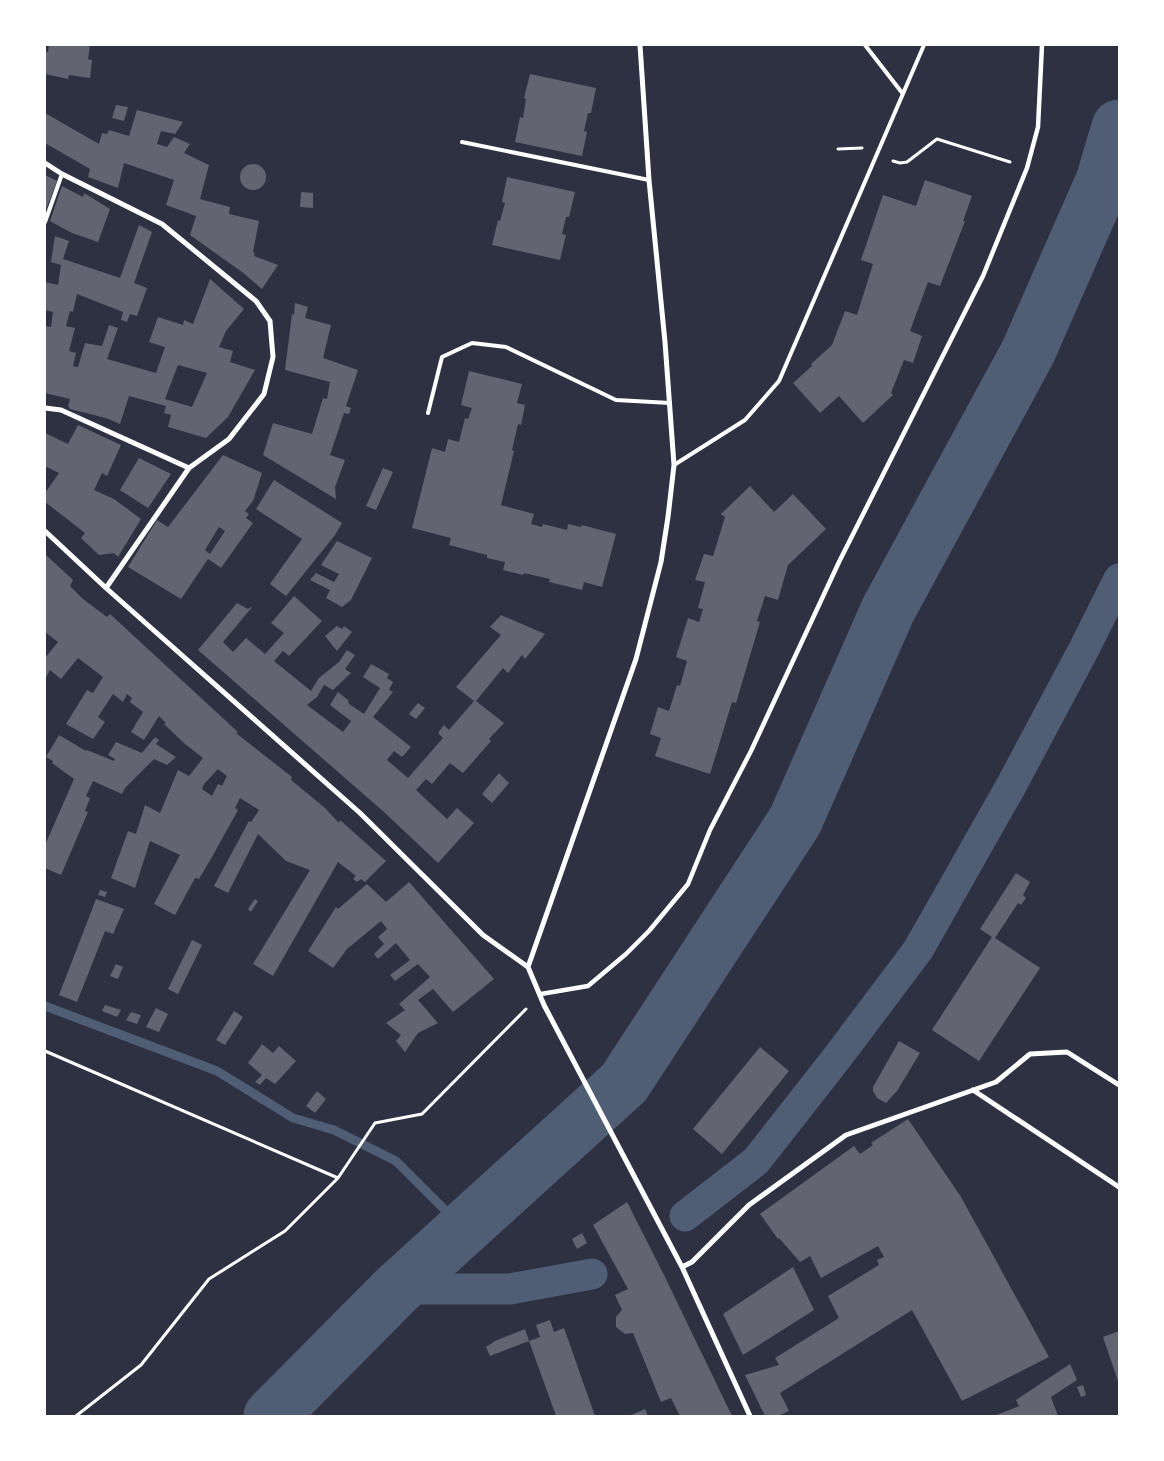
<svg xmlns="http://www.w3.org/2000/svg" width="1164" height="1461" viewBox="0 0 1164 1461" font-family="'IBM Plex Sans',sans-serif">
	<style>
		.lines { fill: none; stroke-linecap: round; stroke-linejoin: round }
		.stream { stroke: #4f5d75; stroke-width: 9 }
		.canal { stroke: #4f5d75; stroke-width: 31 }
		.river { stroke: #4f5d75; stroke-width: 55 }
		.building { fill: #626471; fill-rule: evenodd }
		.path { stroke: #fff; stroke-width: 3 }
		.service { stroke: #fff; stroke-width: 4 }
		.pedestrian { stroke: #fff; stroke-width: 4.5 }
		.minor { stroke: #fff; stroke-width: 5 }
	</style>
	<rect width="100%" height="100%" fill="#2d3142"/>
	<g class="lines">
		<path class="stream" d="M 45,1006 L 217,1071 L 293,1118 L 334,1130 L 396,1161 L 463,1228"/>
		<path class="canal" d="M 685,1216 L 756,1161 L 836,1059 L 918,950 L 1011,786 L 1085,647 L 1119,579
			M 397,1289 L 510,1289 L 592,1274"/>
		<path class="river" d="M 271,1416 L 397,1289 L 624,1083 L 795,821 L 888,610 L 1028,352 L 1103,181 L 1119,127"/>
	</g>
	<path class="building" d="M 49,45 L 90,45 L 88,59 L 92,60 L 90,78 L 69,75 L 68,79 L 45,74 L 45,52 L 48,52 Z
		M 530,74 L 596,88 L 591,113 L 588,113 L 584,131 L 587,132 L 582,156 L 515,142 L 520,117 L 523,118 L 526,99 L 524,98 Z
		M 116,105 L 128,107 L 124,121 L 112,118 Z
		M 137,110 L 183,122 L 175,134 L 161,131 L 157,144 L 167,147 L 174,137 L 190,144 L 184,153 L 209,165 L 200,199 L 230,207 L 229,214 L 259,221 L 253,252 L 255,253 L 254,256 L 278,265 L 262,289 L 242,272 L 190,235 L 196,216 L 166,205 L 174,180 L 124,163 L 118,188 L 88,177 L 90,169 L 45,143 L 45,113 L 99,144 L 102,133 L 107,134 L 109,130 L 129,136 Z
		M240 177a13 13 0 1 1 26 0a13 13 0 1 1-26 0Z
		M 45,175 L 57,181 L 45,212 Z
		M 507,177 L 575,192 L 569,217 L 566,217 L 562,234 L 566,235 L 560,260 L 492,245 L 498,220 L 500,221 L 505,203 L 502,202 Z
		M 925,180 L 972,196 L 963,221 L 965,221 L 940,286 L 928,282 L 910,331 L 922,336 L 913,363 L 904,360 L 891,393 L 893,395 L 863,423 L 839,396 L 820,413 L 793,383 L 812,366 L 811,364 L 832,345 L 845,311 L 857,315 L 873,264 L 861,260 L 883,195 L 916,206 Z
		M 62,186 L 83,197 L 84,193 L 110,209 L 98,242 L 72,233 L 50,221 Z
		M 301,192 L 313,193 L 313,208 L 300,207 Z
		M 139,225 L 152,232 L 134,283 L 147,288 L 137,316 L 130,314 L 127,322 L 121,320 L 123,312 L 77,294 L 73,312 L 70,311 L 66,326 L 75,328 L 69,351 L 76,353 L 73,366 L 78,367 L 85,343 L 102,346 L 109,325 L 118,328 L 107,359 L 156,373 L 165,347 L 149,342 L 158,317 L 183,325 L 184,320 L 193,324 L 210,279 L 244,309 L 226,331 L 219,347 L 233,351 L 230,362 L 255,370 L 228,417 L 206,438 L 168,427 L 171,415 L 164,413 L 166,406 L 129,396 L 120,424 L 106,418 L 70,409 L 68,406 L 70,399 L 45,393 L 45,326 L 51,327 L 53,312 L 45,310 L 45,282 L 58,285 L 61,265 L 51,262 L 55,236 L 69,241 L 63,259 L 120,278 ZM 178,365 L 207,373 L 192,407 L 165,399 Z
		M 295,303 L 308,307 L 305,318 L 331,325 L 323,358 L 358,370 L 346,406 L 351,408 L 349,414 L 344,413 L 330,455 L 345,460 L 335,487 L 336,499 L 263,455 L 273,423 L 312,434 L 323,398 L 327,399 L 330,382 L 285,370 L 292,314 L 294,315 Z
		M 469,371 L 522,384 L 517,403 L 525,405 L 521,425 L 518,424 L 512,450 L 514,451 L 501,505 L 534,514 L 531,524 L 542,527 L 543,524 L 567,530 L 568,524 L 581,527 L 582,525 L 616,534 L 602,587 L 584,582 L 582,590 L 549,582 L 550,579 L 524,573 L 523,575 L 503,570 L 505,562 L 487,558 L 487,555 L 449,545 L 451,538 L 412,528 L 432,448 L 445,452 L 448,439 L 459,442 L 465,418 L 468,419 L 472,408 L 461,405 Z
		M 78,425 L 121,445 L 107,476 L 102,473 L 94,490 L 114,499 L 141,519 L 118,557 L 114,553 L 99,555 L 81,538 L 85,533 L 45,502 L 45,493 L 59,473 L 45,466 L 45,433 L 68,444 Z
		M 223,455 L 262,473 L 253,501 L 245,511 L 249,514 L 246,518 L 253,523 L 221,568 L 208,559 L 181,599 L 128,567 L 157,520 L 168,527 ZM 219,527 L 225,531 L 210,554 L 205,550 Z
		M 139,458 L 171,474 L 148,508 L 120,490 Z
		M 383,468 L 393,472 L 376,510 L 366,506 Z
		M 274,480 L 342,523 L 335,535 L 286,596 L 270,584 L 302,539 L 256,509 Z
		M 750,486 L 774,512 L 793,494 L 826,529 L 788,565 L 778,600 L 765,596 L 757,621 L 760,622 L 736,703 L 732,702 L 710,774 L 655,756 L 661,738 L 650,734 L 658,707 L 669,711 L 677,685 L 680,686 L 687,661 L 676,657 L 688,618 L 699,622 L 703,609 L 698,608 L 705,582 L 695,580 L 704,554 L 713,556 L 725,517 L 721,514 Z
		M 337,541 L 372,558 L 351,600 L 342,607 L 326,598 L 330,590 L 310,580 L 316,573 L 334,582 L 339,574 L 321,565 Z
		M 45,554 L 73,580 L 70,586 L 83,599 L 107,617 L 110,614 L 238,732 L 236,733 L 292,777 L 291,780 L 325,808 L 339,823 L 340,820 L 386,861 L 365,882 L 361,879 L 357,882 L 353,879 L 356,876 L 338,862 L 273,976 L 253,964 L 310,870 L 286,861 L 258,834 L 228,893 L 214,886 L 249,821 L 251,822 L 259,810 L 240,798 L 235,808 L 238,810 L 212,857 L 199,879 L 195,878 L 175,915 L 154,904 L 180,855 L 150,841 L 135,888 L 111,878 L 128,831 L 136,834 L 145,805 L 160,813 L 178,770 L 189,776 L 203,758 L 185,744 L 164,724 L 166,723 L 159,716 L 144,740 L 131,732 L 143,712 L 130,702 L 132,698 L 127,694 L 123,702 L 113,694 L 98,717 L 105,722 L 93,739 L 66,724 L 87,690 L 93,693 L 103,677 L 78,658 L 61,679 L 50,670 L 45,679 L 45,658 L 58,642 L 45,632 ZM 218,769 L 227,776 L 222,786 L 218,784 L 212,796 L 202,789 L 204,784 Z
		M 294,596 L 322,621 L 289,656 L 283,651 L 274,661 L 311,691 L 319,678 L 339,662 L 347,650 L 355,655 L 345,669 L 351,673 L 333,690 L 324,685 L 317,697 L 307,705 L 343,732 L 351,721 L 330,705 L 338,692 L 348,700 L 349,704 L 364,714 L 380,688 L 363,677 L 371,664 L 389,674 L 387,678 L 393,682 L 389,690 L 393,692 L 373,717 L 411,747 L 402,757 L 394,751 L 387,760 L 408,778 L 443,738 L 438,733 L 444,725 L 449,730 L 474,701 L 456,687 L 501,635 L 490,627 L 501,615 L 545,634 L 525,659 L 522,655 L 508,673 L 503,668 L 476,701 L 504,723 L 489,739 L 491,741 L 463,773 L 450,763 L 432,784 L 426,779 L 416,790 L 447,819 L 457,808 L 474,823 L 438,863 L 384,812 L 198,650 L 237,603 L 248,609 L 253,606 L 223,642 L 233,652 L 246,638 L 265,654 L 284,633 L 271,623 Z
		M 337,626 L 342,629 L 344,626 L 352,632 L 337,651 L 325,636 Z
		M 418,703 L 425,708 L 416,719 L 409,714 Z
		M 59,735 L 86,751 L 87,750 L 114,761 L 115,759 L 108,755 L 116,742 L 142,753 L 155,737 L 159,740 L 156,744 L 176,757 L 167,765 L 154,759 L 125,788 L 122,794 L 93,781 L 86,796 L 90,798 L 85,811 L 88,812 L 61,875 L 45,868 L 45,845 L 74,779 L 52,763 L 53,761 L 46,757 Z
		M 499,773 L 509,783 L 492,803 L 482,794 Z
		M 1016,873 L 1030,882 L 1023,895 L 1026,898 L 1021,905 L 1018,903 L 995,938 L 1040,968 L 979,1061 L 932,1030 L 992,937 L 980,929 Z
		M 409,882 L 494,979 L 453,1012 L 433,989 L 418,1000 L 438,1023 L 418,1033 L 405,1052 L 396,1041 L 401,1035 L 386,1023 L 405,1010 L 399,1004 L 430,977 L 418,964 L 395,981 L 390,975 L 410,960 L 396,943 L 378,959 L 374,954 L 384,944 L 378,937 L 387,929 L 381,921 L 347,949 L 333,968 L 308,951 L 336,907 L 338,909 L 367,884 L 386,902 Z
		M 100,890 L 107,892 L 105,897 L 98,895 Z
		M 96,899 L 124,909 L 113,934 L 105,931 L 77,1002 L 59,995 Z
		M 255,899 L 258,901 L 251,912 L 248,909 Z
		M 192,940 L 202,945 L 178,994 L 168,989 Z
		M 116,964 L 123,967 L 118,979 L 110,976 Z
		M 105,1005 L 121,1010 L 117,1017 L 102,1011 Z
		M 156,1008 L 168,1014 L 159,1032 L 146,1027 Z
		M 234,1011 L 243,1017 L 225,1045 L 216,1040 Z
		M 131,1012 L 141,1015 L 137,1024 L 126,1020 Z
		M 899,1041 L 920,1053 L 897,1091 L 886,1103 L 877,1098 L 873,1091 L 873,1087 Z
		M 262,1044 L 273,1053 L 279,1046 L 296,1061 L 275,1084 L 266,1078 L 260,1085 L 255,1082 L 262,1075 L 248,1063 Z
		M 760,1047 L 789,1071 L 722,1154 L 693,1129 Z
		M 317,1091 L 326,1099 L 315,1113 L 306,1106 Z
		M 908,1119 L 961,1197 L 1049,1357 L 962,1401 L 912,1310 L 780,1393 L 789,1411 L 778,1416 L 765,1416 L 745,1375 L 779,1365 L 775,1358 L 839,1318 L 828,1296 L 879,1265 L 877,1260 L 884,1257 L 878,1246 L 821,1278 L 810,1256 L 800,1262 L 779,1238 L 778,1239 L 760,1214 L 854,1146 L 860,1154 L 873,1145 L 871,1143 Z
		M 627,1202 L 663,1273 L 732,1416 L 680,1416 L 671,1398 L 661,1402 L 633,1333 L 625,1334 L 616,1327 L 616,1317 L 622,1310 L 615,1295 L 628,1289 L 593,1225 Z
		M 582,1233 L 587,1243 L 577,1249 L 572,1239 Z
		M 793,1267 L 814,1310 L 743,1355 L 723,1314 Z
		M 550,1320 L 554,1332 L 564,1328 L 595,1416 L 556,1416 L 529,1341 L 540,1337 L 536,1325 Z
		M 525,1329 L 529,1341 L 490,1356 L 486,1347 L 495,1341 Z
		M 1119,1331 L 1119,1384 L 1103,1337 Z
		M 1070,1364 L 1077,1380 L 1051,1397 L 1058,1416 L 994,1416 L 1019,1406 L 1016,1400 Z
		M 1083,1385 L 1086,1395 L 1081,1397 L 1077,1387 Z
		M 645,1409 L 648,1416 L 629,1416 Z"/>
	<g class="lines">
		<path class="path" d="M 838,149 L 862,148
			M 893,161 L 900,163 L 907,162 L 937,139 L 1010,162
			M 45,1051 L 338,1178
			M 76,1416 L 141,1365 L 209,1279 L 285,1231 L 338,1178 L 375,1123 L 422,1114 L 526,1009"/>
		<path class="service" d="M 865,45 L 903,94
			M 462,142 L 649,180
			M 45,222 L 62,174
			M 428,413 L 442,357 L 472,343 L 506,347 L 616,400 L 670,403
			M 674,465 L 745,420 L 779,381 L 924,45"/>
		<path class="pedestrian" d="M 541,994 L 588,986 L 626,954 L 649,931 L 688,884 L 710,830 L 751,751 L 839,562 L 983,276 L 1027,168 L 1038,127 L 1042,45"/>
		<path class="minor" d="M 45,163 L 62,174 L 162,224 L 256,301 L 270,321 L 273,357 L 264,394 L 229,439 L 189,468 L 106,588
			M 45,408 L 61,410 L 189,468
			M 45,531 L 106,588 L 360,813 L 483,935 L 528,967 L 544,1005 L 682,1267 L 750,1416
			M 528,967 L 636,659 L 661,562 L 668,517 L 674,465 L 665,342 L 649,180 L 640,45
			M 973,1090 L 1119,1187
			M 682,1267 L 692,1262 L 749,1205 L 846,1135 L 996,1082 L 1030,1054 L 1067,1052 L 1119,1085"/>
	</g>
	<rect width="1164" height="1461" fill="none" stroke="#ffffff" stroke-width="92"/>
</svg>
